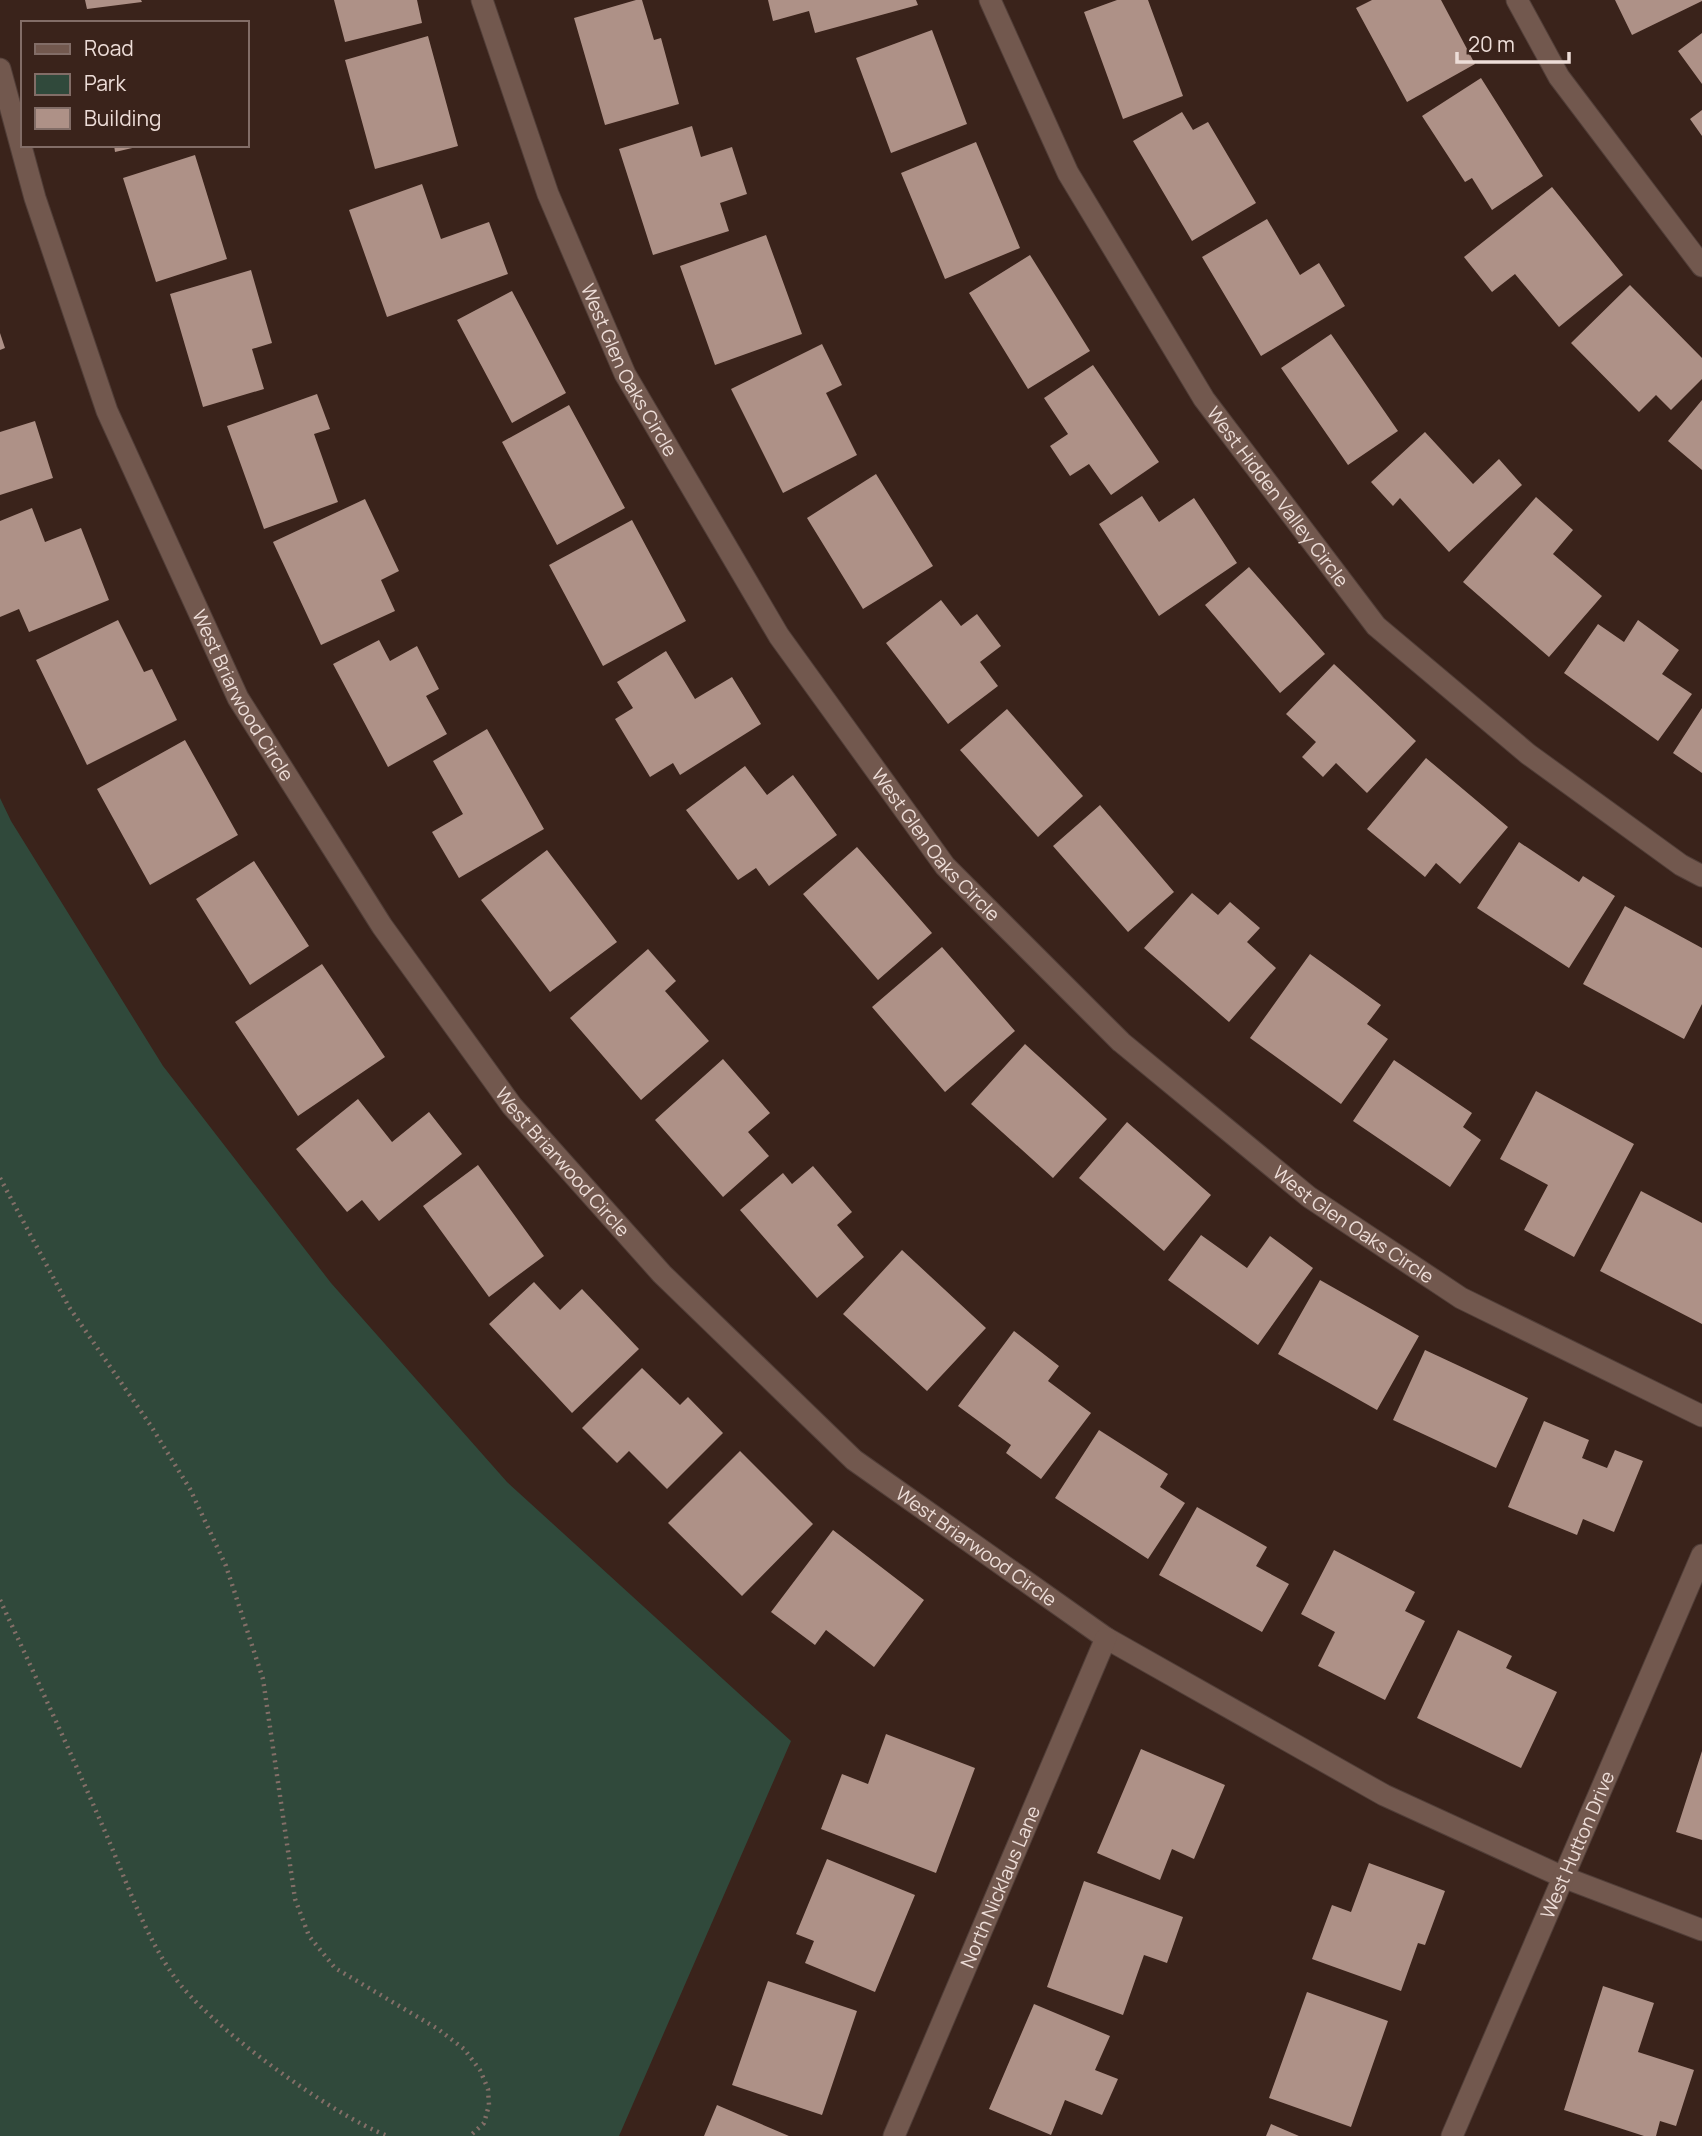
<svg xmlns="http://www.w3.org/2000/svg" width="1702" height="2136" viewBox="0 0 1702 2136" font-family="Manrope,sans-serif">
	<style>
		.green { fill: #30493b }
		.building { fill: #ae9187 }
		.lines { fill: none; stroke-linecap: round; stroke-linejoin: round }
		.minor-casing { stroke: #513e38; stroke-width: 23 }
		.path { stroke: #836f68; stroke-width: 4.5; stroke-dasharray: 2 5; stroke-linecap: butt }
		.minor { stroke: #72584e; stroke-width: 21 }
		.labels { text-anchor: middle; stroke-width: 7; stroke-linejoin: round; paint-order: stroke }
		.street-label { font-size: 19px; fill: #edddd8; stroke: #3a231b }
	</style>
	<rect width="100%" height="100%" fill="#3a231b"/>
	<path class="green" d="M 0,798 L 11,821 L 163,1066 L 331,1283 L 507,1482 L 791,1741 L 619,2136 L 0,2136 Z"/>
	<path class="building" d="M 85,0 L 141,0 L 142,2 L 87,9 Z
		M 334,0 L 417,0 L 422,23 L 345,42 Z
		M 636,0 L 642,0 L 654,40 L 661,38 L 679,104 L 605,125 L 574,18 Z
		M 768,0 L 916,0 L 918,5 L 815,33 L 809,11 L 773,21 Z
		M 1117,0 L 1148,0 L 1183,96 L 1123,119 L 1084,12 Z
		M 1372,0 L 1441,0 L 1475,64 L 1407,102 L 1356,8 Z
		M 1615,0 L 1702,0 L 1702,1 L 1632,35 Z
		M 932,30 L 967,124 L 891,153 L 856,58 Z
		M 1702,33 L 1702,84 L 1678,51 Z
		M 428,36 L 458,146 L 375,169 L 345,60 Z
		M 1481,78 L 1543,176 L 1492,210 L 1472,178 L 1465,182 L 1422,116 Z
		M 1702,110 L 1702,136 L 1690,119 Z
		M 1182,112 L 1193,130 L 1208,122 L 1256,203 L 1192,241 L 1133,141 Z
		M 692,126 L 701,157 L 732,147 L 747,194 L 720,203 L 729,231 L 653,255 L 619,149 Z
		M 976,142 L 1020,248 L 945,279 L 901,173 Z
		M 114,145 L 141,145 L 141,146 L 115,152 Z
		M 195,155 L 227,259 L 156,282 L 123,178 Z
		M 422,184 L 441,239 L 489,222 L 508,274 L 387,317 L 349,210 Z
		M 1552,187 L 1623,275 L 1559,327 L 1515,274 L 1492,292 L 1464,257 Z
		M 1267,219 L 1300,275 L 1319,263 L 1345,306 L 1261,356 L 1202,257 Z
		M 766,235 L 802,334 L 715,365 L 680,266 Z
		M 1030,255 L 1090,351 L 1028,389 L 969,293 Z
		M 251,270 L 272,343 L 252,349 L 264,389 L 203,407 L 170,294 Z
		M 1630,285 L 1702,358 L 1702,379 L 1671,410 L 1656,395 L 1639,412 L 1571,343 Z
		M 512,291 L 566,393 L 512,423 L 457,320 Z
		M 0,333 L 5,348 L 0,350 Z
		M 1331,334 L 1398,431 L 1348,465 L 1281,368 Z
		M 822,344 L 842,385 L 826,393 L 857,455 L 783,493 L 731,389 Z
		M 1093,365 L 1159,462 L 1111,495 L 1089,464 L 1070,476 L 1050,446 L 1068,434 L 1044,398 Z
		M 317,394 L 330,429 L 314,434 L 338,502 L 264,529 L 227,426 Z
		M 1702,400 L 1702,470 L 1668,441 Z
		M 569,405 L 625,508 L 557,545 L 502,442 Z
		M 35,421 L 53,478 L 0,495 L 0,432 Z
		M 1425,432 L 1473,484 L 1499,459 L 1522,485 L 1449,552 L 1400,498 L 1393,506 L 1371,482 Z
		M 876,474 L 933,566 L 863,609 L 807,518 Z
		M 1142,496 L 1159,522 L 1194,498 L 1237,563 L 1159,616 L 1099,524 Z
		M 1536,497 L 1573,530 L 1553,554 L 1602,596 L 1549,657 L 1463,582 Z
		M 365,499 L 399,571 L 381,580 L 395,611 L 321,645 L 273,542 Z
		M 32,508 L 45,542 L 81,528 L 109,600 L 29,632 L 19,609 L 0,617 L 0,521 Z
		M 632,520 L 686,621 L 603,666 L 549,565 Z
		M 1249,567 L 1325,654 L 1280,693 L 1205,605 Z
		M 941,600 L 961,626 L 977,614 L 1001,646 L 980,662 L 998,686 L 948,724 L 886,643 Z
		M 118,620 L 144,672 L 152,669 L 177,720 L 87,765 L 36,660 Z
		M 1638,620 L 1679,650 L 1662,674 L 1692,694 L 1658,741 L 1564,673 L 1598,624 L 1624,642 Z
		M 379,640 L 390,661 L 417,646 L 439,689 L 426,696 L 447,734 L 388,767 L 333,664 Z
		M 666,651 L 695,699 L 732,677 L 761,724 L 680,775 L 673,763 L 650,777 L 615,719 L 633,708 L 617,682 Z
		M 1334,664 L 1416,741 L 1367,793 L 1336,763 L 1323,777 L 1302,757 L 1316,742 L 1286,714 Z
		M 1702,708 L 1702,773 L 1673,753 Z
		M 1007,709 L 1083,796 L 1038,837 L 960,750 Z
		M 487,729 L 544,829 L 459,878 L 432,832 L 463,814 L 433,761 Z
		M 185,740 L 238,835 L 150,885 L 97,789 Z
		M 1426,758 L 1508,827 L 1460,884 L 1436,863 L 1425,877 L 1367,829 Z
		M 745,766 L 767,795 L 793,775 L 837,835 L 769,886 L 756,868 L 738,880 L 686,810 Z
		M 1100,805 L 1174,892 L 1128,932 L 1053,846 Z
		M 1519,842 L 1579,882 L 1583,876 L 1615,896 L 1569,968 L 1477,908 Z
		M 857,847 L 932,933 L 878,980 L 803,894 Z
		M 547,850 L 617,942 L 550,992 L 481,900 Z
		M 254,861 L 309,946 L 250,985 L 196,899 Z
		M 1192,893 L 1218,915 L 1230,902 L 1260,928 L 1247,942 L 1276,968 L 1229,1022 L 1144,948 Z
		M 1625,906 L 1702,948 L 1702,1004 L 1684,1039 L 1583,984 Z
		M 942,947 L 1015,1031 L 945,1092 L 872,1007 Z
		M 648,949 L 676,981 L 665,991 L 709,1041 L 641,1100 L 570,1018 Z
		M 1310,954 L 1381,1005 L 1367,1024 L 1388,1039 L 1341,1104 L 1250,1038 Z
		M 322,964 L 385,1057 L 298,1116 L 235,1022 Z
		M 1025,1044 L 1107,1119 L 1053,1178 L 971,1104 Z
		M 723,1059 L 770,1113 L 748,1132 L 769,1156 L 723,1197 L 655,1120 Z
		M 1394,1060 L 1472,1113 L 1463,1127 L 1481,1140 L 1450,1187 L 1353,1121 Z
		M 1536,1091 L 1634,1144 L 1574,1257 L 1524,1230 L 1548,1185 L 1500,1159 Z
		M 358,1099 L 392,1142 L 429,1112 L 462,1154 L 379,1221 L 362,1200 L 347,1212 L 296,1149 Z
		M 1127,1122 L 1211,1195 L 1164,1251 L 1079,1178 Z
		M 478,1165 L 544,1256 L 489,1297 L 423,1206 Z
		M 813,1166 L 852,1212 L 837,1225 L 864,1257 L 817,1298 L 740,1210 L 783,1173 L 792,1184 Z
		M 1641,1191 L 1702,1223 L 1702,1324 L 1600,1271 Z
		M 1201,1235 L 1247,1268 L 1270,1236 L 1313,1268 L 1258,1345 L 1168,1280 Z
		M 902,1250 L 986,1328 L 927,1391 L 843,1314 Z
		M 1320,1280 L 1419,1336 L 1377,1410 L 1278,1354 Z
		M 534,1282 L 560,1310 L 582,1289 L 639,1349 L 572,1413 L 489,1324 Z
		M 1014,1331 L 1059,1366 L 1048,1381 L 1091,1413 L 1041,1479 L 1006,1453 L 1011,1445 L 958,1406 Z
		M 1425,1350 L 1528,1398 L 1496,1468 L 1393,1420 Z
		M 642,1368 L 680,1405 L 688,1397 L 723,1433 L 667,1489 L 629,1451 L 617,1463 L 582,1428 Z
		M 1544,1421 L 1589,1440 L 1582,1458 L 1607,1468 L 1615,1450 L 1643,1461 L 1614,1532 L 1583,1519 L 1577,1535 L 1508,1507 Z
		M 1099,1430 L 1168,1474 L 1160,1487 L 1185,1503 L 1148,1559 L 1055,1498 Z
		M 740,1451 L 813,1524 L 742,1596 L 668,1523 Z
		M 1197,1507 L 1267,1547 L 1256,1566 L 1289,1584 L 1262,1632 L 1159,1575 Z
		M 833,1530 L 924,1600 L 874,1667 L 826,1630 L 815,1645 L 771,1612 Z
		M 1334,1550 L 1415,1592 L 1405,1611 L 1425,1621 L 1385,1700 L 1318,1666 L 1335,1632 L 1301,1614 Z
		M 1458,1630 L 1512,1656 L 1506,1668 L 1557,1692 L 1521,1768 L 1417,1718 Z
		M 886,1734 L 975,1768 L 936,1873 L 821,1829 L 842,1774 L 868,1784 Z
		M 1141,1749 L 1225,1785 L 1194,1859 L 1172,1849 L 1160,1880 L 1097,1853 Z
		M 1702,1751 L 1702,1840 L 1676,1832 Z
		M 827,1859 L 915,1895 L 875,1992 L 805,1963 L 814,1941 L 796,1934 Z
		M 1369,1863 L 1445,1891 L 1425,1945 L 1418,1943 L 1401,1991 L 1312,1959 L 1332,1905 L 1351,1912 Z
		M 1084,1881 L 1183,1917 L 1167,1963 L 1144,1955 L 1123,2015 L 1047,1987 Z
		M 768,1981 L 857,2011 L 822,2115 L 732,2085 Z
		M 1603,1986 L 1654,2003 L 1638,2052 L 1694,2070 L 1676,2126 L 1660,2121 L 1656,2136 L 1644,2136 L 1564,2110 Z
		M 1307,1992 L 1388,2021 L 1351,2127 L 1269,2098 Z
		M 1034,2004 L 1110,2036 L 1095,2070 L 1118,2079 L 1102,2115 L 1065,2100 L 1051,2135 L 989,2109 Z
		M 717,2105 L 789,2136 L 704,2136 Z
		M 1271,2124 L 1299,2136 L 1266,2136 Z"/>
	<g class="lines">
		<g class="minor-casing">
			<g id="minor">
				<path id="s1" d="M 482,0 L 548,194 L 625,374 L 779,636 L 945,866 L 1121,1042 L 1309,1197 L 1461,1298 L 1702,1416"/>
				<path id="s2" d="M 990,0 L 1068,173 L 1204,399 L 1376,626 L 1528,754 L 1681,865 L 1702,876"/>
				<path d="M 1517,0 L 1559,77 L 1702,266"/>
				<path id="s3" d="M 0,69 L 35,198 L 107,411 L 238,698 L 382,926 L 512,1106 L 662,1274 L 854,1460 L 1106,1638 L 1384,1795 L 1563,1877 L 1702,1930"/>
				<path id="s4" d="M 894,2136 L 1106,1638"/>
				<path id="s5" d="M 1452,2136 L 1702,1555"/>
			</g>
		</g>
		<path class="path" d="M 0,1178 L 69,1307 L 151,1426 L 190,1489 L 226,1566 L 263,1679 L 295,1899 L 309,1936 L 335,1968 L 438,2029 L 464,2049 L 480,2070 L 488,2089 L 489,2105 L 484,2123 L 470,2136
			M 0,1600 C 35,1675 70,1751 103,1827 C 125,1877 142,1930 173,1975 C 206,2024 333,2116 388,2136"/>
		<use href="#minor" class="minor"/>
	</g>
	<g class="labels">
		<g class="street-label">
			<text dy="7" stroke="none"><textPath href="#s1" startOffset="399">West Glen Oaks Circle</textPath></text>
			<text dy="7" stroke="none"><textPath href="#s2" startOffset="576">West Hidden Valley Circle</textPath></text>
			<text dy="7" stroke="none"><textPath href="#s3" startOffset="674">West Briarwood Circle</textPath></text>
			<text dy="7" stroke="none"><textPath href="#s1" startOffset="966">West Glen Oaks Circle</textPath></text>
			<text dy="7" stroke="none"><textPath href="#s3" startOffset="1241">West Briarwood Circle</textPath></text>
			<text dy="7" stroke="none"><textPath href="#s1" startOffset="1533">West Glen Oaks Circle</textPath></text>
			<text dy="7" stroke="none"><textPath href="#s3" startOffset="1808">West Briarwood Circle</textPath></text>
			<text dy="7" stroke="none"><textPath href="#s5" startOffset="317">West Hutton Drive</textPath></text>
			<text dy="7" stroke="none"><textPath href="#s4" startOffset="271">North Nicklaus Lane</textPath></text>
		</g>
	</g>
	<rect x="21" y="21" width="228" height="126" fill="#3a231b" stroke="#826d67" stroke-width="2"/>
	<rect x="35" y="44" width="35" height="10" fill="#72584e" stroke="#826d67" stroke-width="2"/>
	<text x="84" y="56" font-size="21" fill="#edddd8">Road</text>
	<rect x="35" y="74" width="35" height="21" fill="#30493b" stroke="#826d67" stroke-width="2"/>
	<text x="84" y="91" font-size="21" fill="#edddd8">Park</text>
	<rect x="35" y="108" width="35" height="21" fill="#ae9187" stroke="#826d67" stroke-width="2"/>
	<text x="84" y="126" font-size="21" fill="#edddd8">Building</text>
	<path d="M1457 52v10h112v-10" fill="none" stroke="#edddd8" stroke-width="3.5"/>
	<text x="1468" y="52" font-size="21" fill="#edddd8" stroke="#3a231b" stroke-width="5" paint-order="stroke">20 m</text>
</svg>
